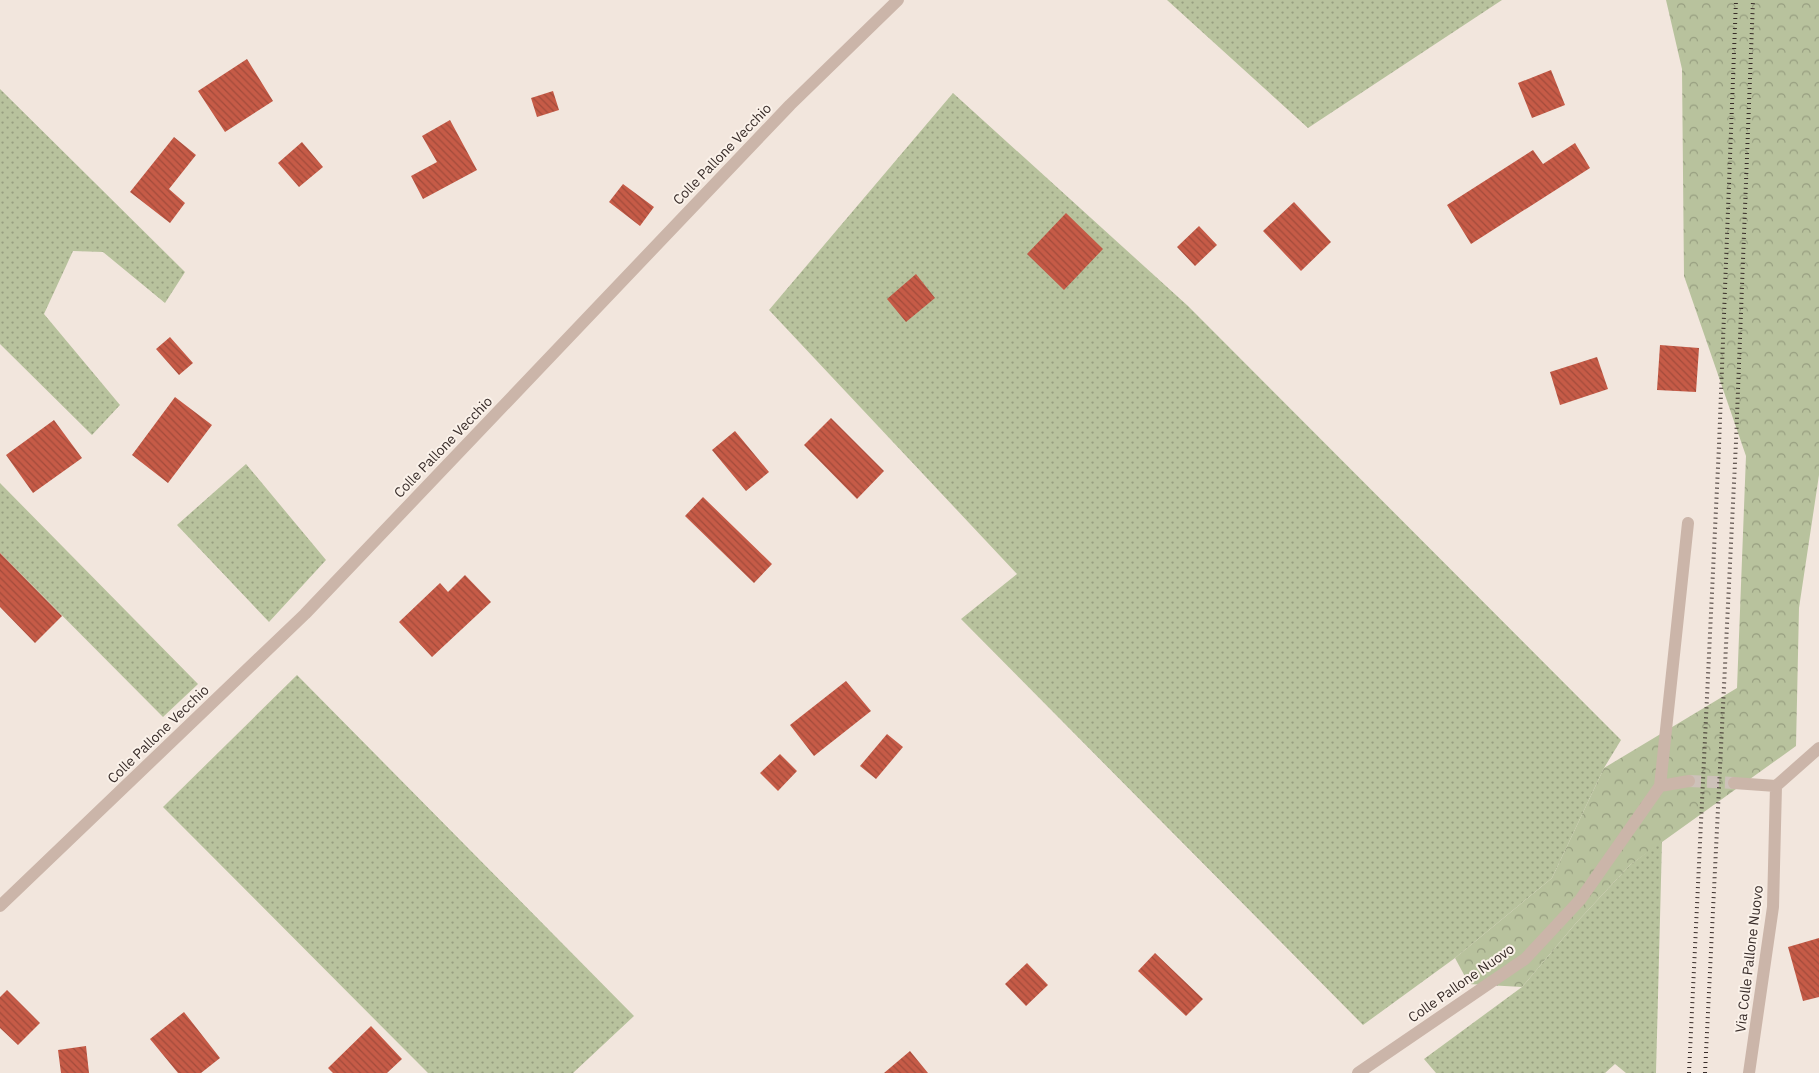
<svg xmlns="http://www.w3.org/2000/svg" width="1819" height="1073" viewBox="0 0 1819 1073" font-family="'IBM Plex Sans',sans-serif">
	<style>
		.grass { fill: url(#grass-dots) }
		.forest { fill: url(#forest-crowns) }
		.building { fill: url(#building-back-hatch) }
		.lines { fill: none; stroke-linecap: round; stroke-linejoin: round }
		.minor-tunnel { stroke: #cdc1b9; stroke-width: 12; stroke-dasharray: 12 6; stroke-linecap: butt }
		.minor { stroke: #cbb5a9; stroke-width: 12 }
		.rail { stroke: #382c29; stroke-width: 4; stroke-dasharray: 1 4; stroke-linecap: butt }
		.labels { text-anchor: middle; stroke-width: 4; stroke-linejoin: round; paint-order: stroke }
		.street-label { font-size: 14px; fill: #382c29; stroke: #faf1e9 }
	</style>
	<defs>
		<pattern id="grass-dots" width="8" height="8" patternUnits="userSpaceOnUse" patternTransform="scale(1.25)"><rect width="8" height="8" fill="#b8c29d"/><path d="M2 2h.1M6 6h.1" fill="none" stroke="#979e80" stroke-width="1.8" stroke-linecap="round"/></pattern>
		<pattern id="forest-crowns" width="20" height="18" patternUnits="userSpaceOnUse" patternTransform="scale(1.25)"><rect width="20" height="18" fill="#b8c29d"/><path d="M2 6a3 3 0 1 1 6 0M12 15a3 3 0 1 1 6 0" fill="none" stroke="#979e80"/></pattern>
		<pattern id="building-back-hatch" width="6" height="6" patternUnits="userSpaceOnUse" patternTransform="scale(1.25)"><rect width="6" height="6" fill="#c65b47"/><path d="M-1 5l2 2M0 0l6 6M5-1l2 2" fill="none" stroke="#a24b3b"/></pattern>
	</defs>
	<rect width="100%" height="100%" fill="#f2e6dd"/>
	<path class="grass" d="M 1167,0 L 1502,0 L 1308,128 Z
		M 0,89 L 185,272 L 165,303 L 103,252 L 73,251 L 44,314 L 120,405 L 92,435 L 0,344 Z
		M 953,93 L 1188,306 L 1621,740 L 1604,768 L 1552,878 L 1455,958 L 1363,1025 L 961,619 L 1017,574 L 769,310 Z
		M 246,464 L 326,560 L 269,622 L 177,525 Z
		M 0,483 L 198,684 L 163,717 L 0,553 Z
		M 297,675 L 634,1016 L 573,1073 L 428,1073 L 163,807 Z
		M 1662,841 L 1656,1073 L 1626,1073 L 1615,1064 L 1605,1073 L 1436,1073 L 1424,1059 L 1522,987 L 1576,923 L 1630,865 Z"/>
	<path class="forest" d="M 1666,0 L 1819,0 L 1819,475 L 1799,608 L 1796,746 L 1630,865 L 1576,923 L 1522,987 L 1469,984 L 1455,958 L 1552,878 L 1604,768 L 1737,688 L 1746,456 L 1684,276 L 1682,69 Z"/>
	<path class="building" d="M 247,59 L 273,101 L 225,132 L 198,91 Z
		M 1551,70 L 1565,105 L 1532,118 L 1518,83 Z
		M 553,91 L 559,110 L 537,117 L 531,98 Z
		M 450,120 L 477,170 L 423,199 L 411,176 L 437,162 L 422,136 Z
		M 174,137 L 196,155 L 169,189 L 185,203 L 170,223 L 130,192 Z
		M 302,142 L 323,167 L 299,187 L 278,163 Z
		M 1575,143 L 1590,168 L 1471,244 L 1447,205 L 1533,150 L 1543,164 Z
		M 623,184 L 654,207 L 640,226 L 609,202 Z
		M 1294,202 L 1331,242 L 1301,271 L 1263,231 Z
		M 1066,213 L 1103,249 L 1064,290 L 1027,254 Z
		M 1199,226 L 1217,245 L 1195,266 L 1177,247 Z
		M 916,274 L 935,298 L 906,322 L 887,299 Z
		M 170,337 L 193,363 L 179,375 L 156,349 Z
		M 1660,345 L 1699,348 L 1696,392 L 1657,390 Z
		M 1597,357 L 1608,389 L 1560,405 L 1550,372 Z
		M 175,397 L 212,425 L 168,483 L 132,455 Z
		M 831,418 L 884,471 L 857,499 L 804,445 Z
		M 54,420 L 82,458 L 33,493 L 6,455 Z
		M 735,431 L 769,472 L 746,491 L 712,450 Z
		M 703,497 L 772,564 L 754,583 L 685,516 Z
		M 0,553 L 62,616 L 35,643 L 0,607 Z
		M 465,575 L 491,602 L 432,657 L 399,622 L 440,583 L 448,592 Z
		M 846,681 L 871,711 L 814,756 L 790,725 Z
		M 887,734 L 903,747 L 876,779 L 860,766 Z
		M 780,754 L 797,771 L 778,791 L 760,773 Z
		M 1819,938 L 1819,997 L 1803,1001 L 1788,947 Z
		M 1155,953 L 1203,999 L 1186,1016 L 1138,971 Z
		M 1027,963 L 1048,985 L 1026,1006 L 1005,984 Z
		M 7,990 L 40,1023 L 18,1045 L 0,1028 L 0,997 Z
		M 184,1012 L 220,1058 L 201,1073 L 178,1073 L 150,1039 Z
		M 371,1026 L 402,1059 L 387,1073 L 333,1073 L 328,1068 Z
		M 86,1046 L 89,1073 L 61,1073 L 58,1050 Z
		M 910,1051 L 928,1073 L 884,1073 Z"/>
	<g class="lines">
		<path class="minor-tunnel" d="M 1689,781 L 1734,783"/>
		<path class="minor" d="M 1734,783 L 1776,786
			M 1660,786 L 1688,523
			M 0,906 L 305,614 L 790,105 L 898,0
			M 1358,1073 L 1525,959 L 1580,900 L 1660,786 L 1689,781
			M 1749,1073 L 1773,907 L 1776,786 L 1819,748"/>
		<path class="rail" d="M 1689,1073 L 1719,446 L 1736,0
			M 1705,1073 L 1736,442 L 1753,0"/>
	</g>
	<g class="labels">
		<g class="street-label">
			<text transform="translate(722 154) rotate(-46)" y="5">Colle Pallone Vecchio</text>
			<text transform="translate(443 447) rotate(-46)" y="5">Colle Pallone Vecchio</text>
			<text transform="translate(158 734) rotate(-44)" y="5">Colle Pallone Vecchio</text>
			<text transform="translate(1749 959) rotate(-83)" y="5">Via Colle Pallone Nuovo</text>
			<text transform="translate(1461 983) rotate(-35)" y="5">Colle Pallone Nuovo</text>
		</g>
	</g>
</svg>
